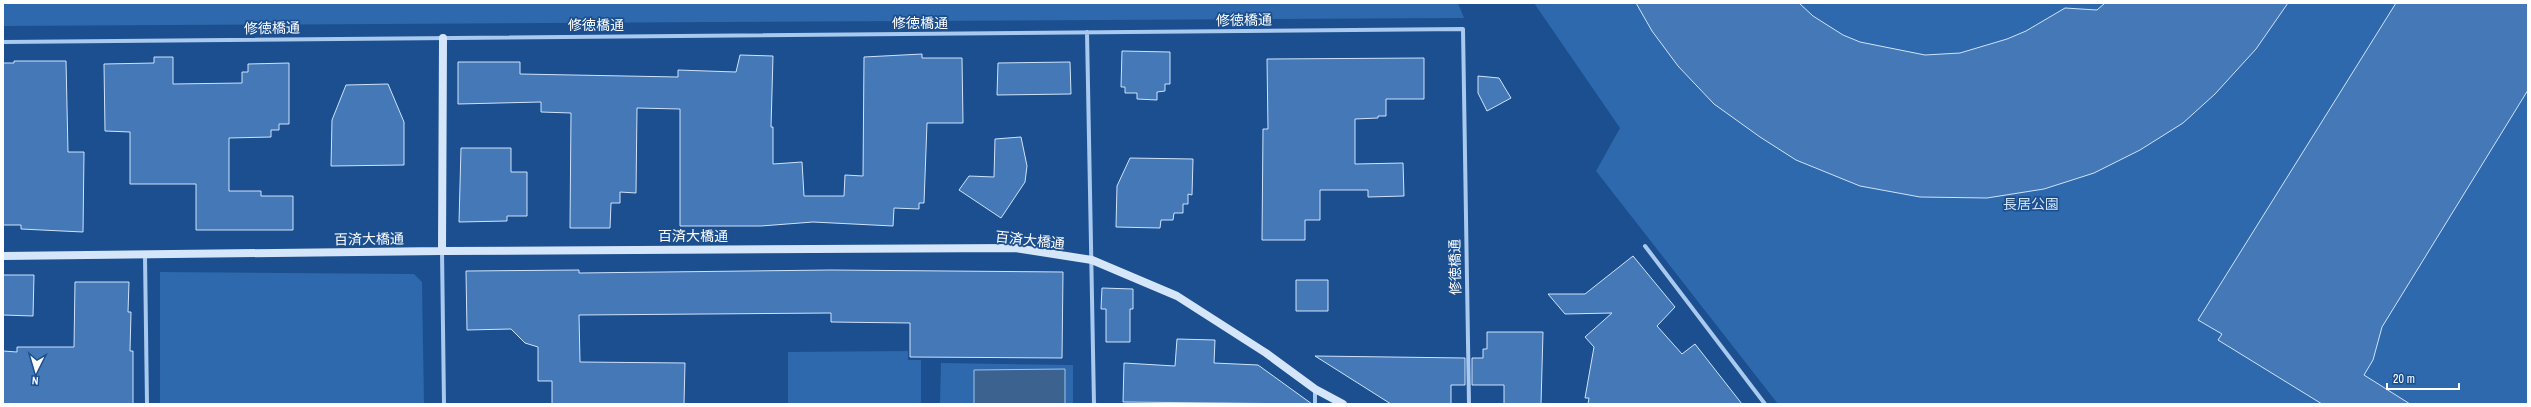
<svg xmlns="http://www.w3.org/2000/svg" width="2531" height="407" viewBox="0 0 2531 407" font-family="'Archivo Narrow','Noto Sans JP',sans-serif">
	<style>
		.green { fill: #2e69ad }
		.water { fill: #3c6290; stroke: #9cc4f0 }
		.building { fill: #4478b7; stroke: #cfe3fa }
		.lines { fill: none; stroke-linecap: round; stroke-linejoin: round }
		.street { stroke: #a9c9ee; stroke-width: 4 }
		.secondary { stroke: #d6e6fa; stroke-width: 8 }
		.labels { text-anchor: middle; stroke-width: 3.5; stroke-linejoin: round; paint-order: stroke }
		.street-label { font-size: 14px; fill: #fff; stroke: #1b4f8f }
		.park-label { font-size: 14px; fill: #cfe3fa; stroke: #1b4f8f }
	</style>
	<rect width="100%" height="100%" fill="#1b4f8f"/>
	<path class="green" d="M 3,3 L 1458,3 L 1464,18 L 3,26 Z
		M 1534,3 L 2528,3 L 2528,404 L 1778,404 L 1596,171 L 1620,128 Z
		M 160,272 L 414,274 L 422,282 L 424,404 L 160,404 Z
		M 908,351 L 908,360 L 921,360 L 921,404 L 788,404 L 788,352 Z
		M 941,363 L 1073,365 L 1073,404 L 940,404 Z"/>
	<path class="water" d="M 1065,369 L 1065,404 L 974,404 L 974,370 Z"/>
	<path class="building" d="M 1636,3 L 1799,3 L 1813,16 L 1843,35 L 1860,42 L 1925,55 L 1960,53 L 2007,39 L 2026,31 L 2065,8 L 2097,10 L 2105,3 L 2288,3 L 2256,49 L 2215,94 L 2183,123 L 2140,150 L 2094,173 L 2044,189 L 1987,198 L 1920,197 L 1860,186 L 1796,160 L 1760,137 L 1714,104 L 1678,66 L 1652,31 Z
		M 2396,3 L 2528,3 L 2528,90 L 2382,327 L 2373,360 L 2364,375 L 2410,404 L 2322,404 L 2218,340 L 2222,334 L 2198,320 Z
		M 1122,51 L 1170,52 L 1170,84 L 1165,84 L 1165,91 L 1157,92 L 1157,100 L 1137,99 L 1137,93 L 1125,93 L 1125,87 L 1121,87 Z
		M 922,54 L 922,58 L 962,58 L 963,123 L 927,123 L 924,203 L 919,203 L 919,209 L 894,208 L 893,226 L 813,222 L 761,226 L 680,226 L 680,109 L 637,108 L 636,193 L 620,192 L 620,203 L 611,203 L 610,228 L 570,228 L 571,113 L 541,112 L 541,102 L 458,104 L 458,62 L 520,62 L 520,74 L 678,77 L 678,70 L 736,72 L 740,55 L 773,56 L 771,127 L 773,127 L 773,164 L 802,162 L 804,196 L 844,196 L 845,175 L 863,176 L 864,57 Z
		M 154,57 L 173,57 L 173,84 L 242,83 L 242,72 L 248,72 L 248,64 L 289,63 L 289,124 L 279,124 L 279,130 L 271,130 L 271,137 L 229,138 L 229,191 L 261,191 L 261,196 L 293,196 L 293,230 L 196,230 L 196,184 L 130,184 L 130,132 L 105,131 L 104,64 L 154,63 Z
		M 1424,58 L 1424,99 L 1386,99 L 1386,116 L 1378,116 L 1378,118 L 1355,119 L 1355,164 L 1403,163 L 1404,196 L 1368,197 L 1368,190 L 1320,190 L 1320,220 L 1305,220 L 1305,240 L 1262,240 L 1263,129 L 1268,129 L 1267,59 Z
		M 14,61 L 66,61 L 68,152 L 84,152 L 83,232 L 21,229 L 21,225 L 3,225 L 3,63 L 14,63 Z
		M 1070,62 L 1071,94 L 997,95 L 998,63 Z
		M 1478,76 L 1499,78 L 1511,98 L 1487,111 L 1478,93 Z
		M 388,84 L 404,122 L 404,165 L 331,166 L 332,120 L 346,85 Z
		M 1021,137 L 1027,166 L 1025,182 L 1001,218 L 959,190 L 969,176 L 994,177 L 995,139 Z
		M 461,148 L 511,148 L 511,172 L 527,172 L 527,216 L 507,216 L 507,221 L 459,222 Z
		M 1130,158 L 1193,159 L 1192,195 L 1188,194 L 1188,204 L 1183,204 L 1183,213 L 1174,213 L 1173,220 L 1161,220 L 1160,228 L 1116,227 L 1117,186 Z
		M 1633,256 L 1675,307 L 1657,326 L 1682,354 L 1695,344 L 1742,404 L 1588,404 L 1589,398 L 1585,398 L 1594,347 L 1585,337 L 1612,313 L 1565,314 L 1548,294 L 1585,294 Z
		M 579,270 L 579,273 L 831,270 L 1063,272 L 1062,358 L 910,357 L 910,323 L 831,322 L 831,313 L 579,315 L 580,362 L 685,363 L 684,404 L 552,404 L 552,381 L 538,381 L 538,347 L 525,343 L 511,329 L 467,330 L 466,271 Z
		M 3,275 L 34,275 L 33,316 L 3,315 Z
		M 1296,280 L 1328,280 L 1328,311 L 1296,311 Z
		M 75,282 L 129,282 L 128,312 L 131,312 L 130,351 L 133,351 L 133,404 L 3,404 L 3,351 L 17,352 L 17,347 L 74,347 Z
		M 1102,288 L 1133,289 L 1133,309 L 1130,309 L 1130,342 L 1106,342 L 1106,309 L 1101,309 Z
		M 1487,332 L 1543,332 L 1541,404 L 1504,404 L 1504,385 L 1472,385 L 1472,358 L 1483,358 L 1483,349 L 1487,349 Z
		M 1177,339 L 1215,340 L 1214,363 L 1258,365 L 1312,404 L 1123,402 L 1124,363 L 1175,366 Z
		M 1315,356 L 1465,358 L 1465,385 L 1451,385 L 1451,404 L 1391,404 Z"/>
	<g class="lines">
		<path class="street" d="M 1087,32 L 1094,404
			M 3,42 L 1463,29 L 1469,404
			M 1645,246 L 1765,404
			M 442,251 L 444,404
			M 145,256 L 147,404
			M 1315,389 L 1315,404"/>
		<path class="secondary" d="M 442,251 L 443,38
			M 3,256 L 442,251 L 1015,248 L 1092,260 L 1177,296 L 1266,353 L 1315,389 L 1343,404"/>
	</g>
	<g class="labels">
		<g class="street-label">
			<text transform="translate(1244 20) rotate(-1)" y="5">修徳橋通</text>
			<text x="920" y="28">修徳橋通</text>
			<text x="596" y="30">修徳橋通</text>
			<text transform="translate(272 28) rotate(-1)" y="5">修徳橋通</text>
			<text x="693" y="241">百済大橋通</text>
			<text transform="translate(369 239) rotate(-1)" y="5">百済大橋通</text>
			<text transform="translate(1030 240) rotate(6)" y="5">百済大橋通</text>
			<text transform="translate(1455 267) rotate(-91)" y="5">修徳橋通</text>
		</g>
		<g class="park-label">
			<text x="2031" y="209">長居公園</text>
		</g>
	</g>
	<rect width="2531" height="407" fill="none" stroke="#ffffff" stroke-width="8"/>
	<g transform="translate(36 371) rotate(185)" stroke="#1b4f8f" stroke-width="3" paint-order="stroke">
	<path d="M0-3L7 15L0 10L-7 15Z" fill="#ffffff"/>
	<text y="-6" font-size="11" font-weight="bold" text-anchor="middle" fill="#ffffff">N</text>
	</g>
	<path d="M2387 383v6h72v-6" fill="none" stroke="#ffffff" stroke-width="2"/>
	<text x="2393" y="383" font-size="12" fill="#ffffff" stroke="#1b4f8f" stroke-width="3" paint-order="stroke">20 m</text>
</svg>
